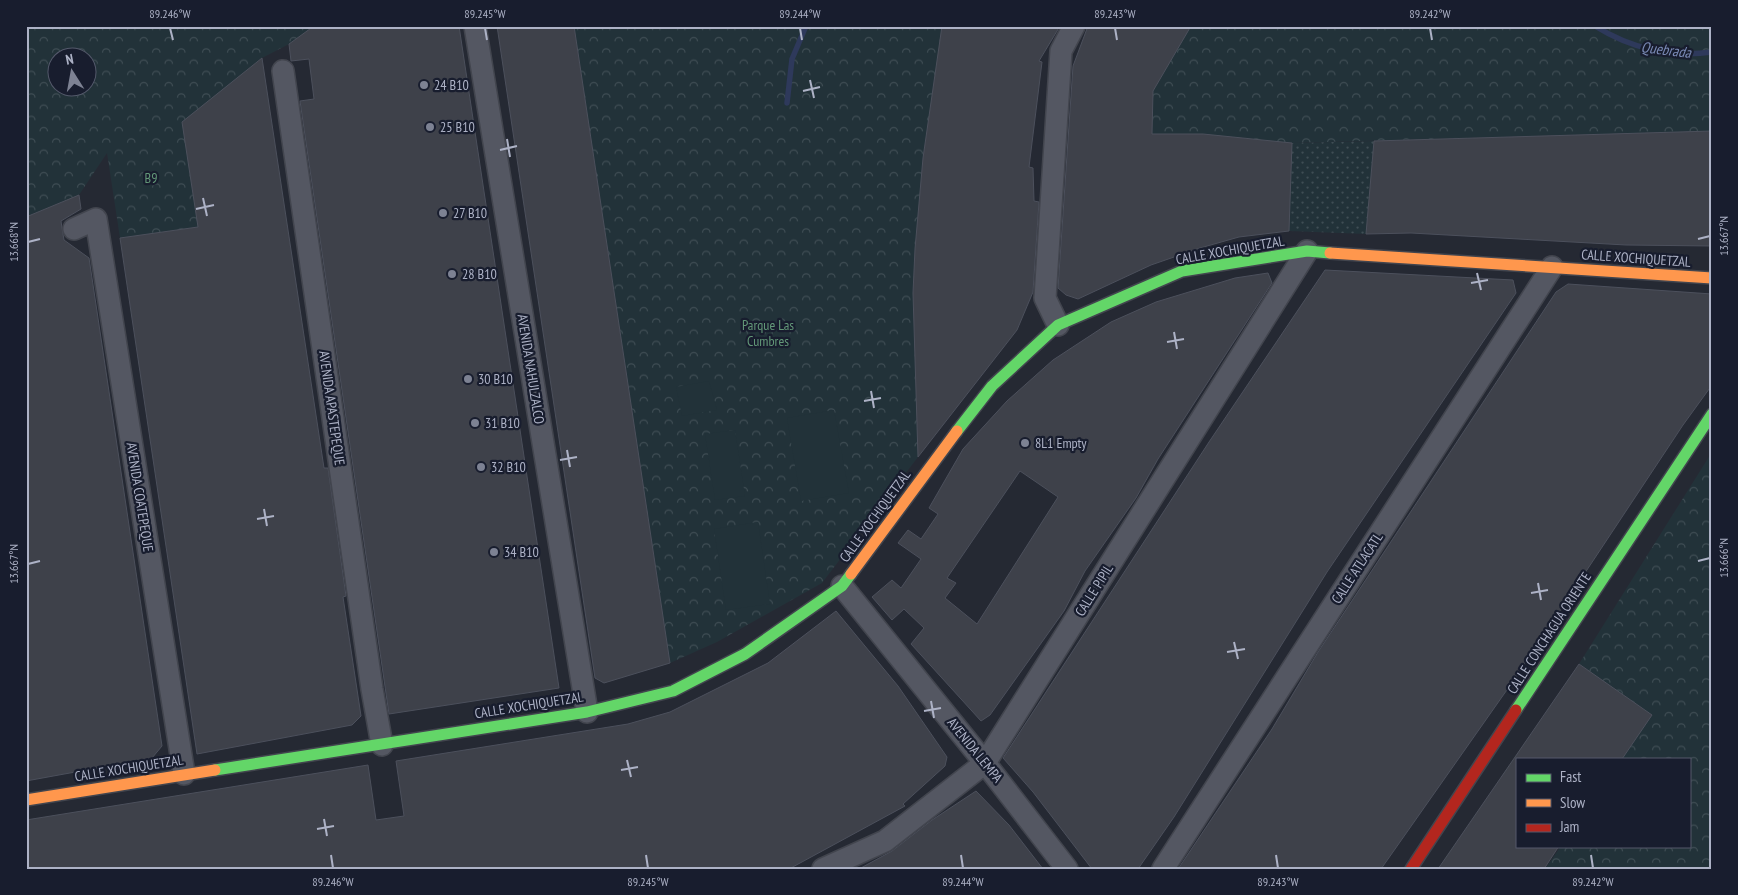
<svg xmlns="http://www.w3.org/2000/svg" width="1738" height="895" viewBox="0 0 1738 895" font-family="'PT Sans Narrow',sans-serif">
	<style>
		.grass { fill: url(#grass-dots) }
		.forest { fill: url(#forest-crowns); fill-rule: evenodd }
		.pitch { fill: #223239 }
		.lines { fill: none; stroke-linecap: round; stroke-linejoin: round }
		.stream { stroke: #2e395b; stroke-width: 5.5 }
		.building { fill: #3e414a; stroke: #4c505c; fill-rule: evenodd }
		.street-casing { stroke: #42454e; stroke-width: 24 }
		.fast-casing { stroke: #42454e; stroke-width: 14 }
		.slow-casing { stroke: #42454e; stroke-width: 14 }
		.jam-casing { stroke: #42454e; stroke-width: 14 }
		.street { stroke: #545762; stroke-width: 21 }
		.fast { stroke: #63d668; stroke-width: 11 }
		.slow { stroke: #ff974d; stroke-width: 11 }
		.jam { stroke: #b3261e; stroke-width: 11 }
		.ticks { fill: none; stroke: #adb2c6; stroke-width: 2 }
		.poi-dot { fill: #7d8293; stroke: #181d2e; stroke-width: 2 }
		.labels { text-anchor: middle; stroke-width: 4.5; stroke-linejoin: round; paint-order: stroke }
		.poi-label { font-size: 14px; fill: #adb2c6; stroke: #181d2e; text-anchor: start }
		.park-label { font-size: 14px; fill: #639878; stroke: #181d2e }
		.street-label { font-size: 14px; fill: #adb2c6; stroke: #181d2e }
		.water-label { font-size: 15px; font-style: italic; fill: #7a8ab5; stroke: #181d2e }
		.neatline { fill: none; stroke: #adb2c6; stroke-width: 2 }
		.ticks-label { font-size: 12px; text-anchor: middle; fill: #adb2c6 }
	</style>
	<defs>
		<pattern id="grass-dots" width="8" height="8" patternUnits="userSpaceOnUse" patternTransform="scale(1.25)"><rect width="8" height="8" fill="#223239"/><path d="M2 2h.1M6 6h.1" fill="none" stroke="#3f4d54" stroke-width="1.8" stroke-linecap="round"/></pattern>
		<pattern id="forest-crowns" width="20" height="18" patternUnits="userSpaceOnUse" patternTransform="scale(1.25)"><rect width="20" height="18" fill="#223239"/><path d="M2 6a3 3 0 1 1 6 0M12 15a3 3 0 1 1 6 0" fill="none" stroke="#3f4d54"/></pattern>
	</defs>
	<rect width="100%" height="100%" fill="#252933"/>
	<path class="grass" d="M 1374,141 L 1366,234 L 1289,231 L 1292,143 Z"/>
	<path class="forest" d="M 26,26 L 314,26 L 289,44 L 262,58 L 236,79 L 198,227 L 120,238 L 107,153 L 79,195 L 26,217 ZM 58,58 L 88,58 L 88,88 L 58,88 Z
		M 574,26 L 942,26 L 923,158 L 915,249 L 913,293 L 918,457 L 822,583 L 717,642 L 670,663 Z
		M 1190,26 L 1712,26 L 1712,131 L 1292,143 L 1152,134 L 1153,91 Z
		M 1712,452 L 1712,869 L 1545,869 L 1561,846 L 1689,846 L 1689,759 L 1622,759 L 1652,715 L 1579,664 Z"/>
	<path class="pitch" d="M 709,381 L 717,410 L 682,416 L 676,387 Z
		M 834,410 L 849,493 L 801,501 L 787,418 Z
		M 735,430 L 745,496 L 715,500 L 705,434 Z
		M 758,522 L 770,604 L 726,610 L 714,529 Z"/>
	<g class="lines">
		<path class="stream" d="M 1595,26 C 1630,48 1671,58 1712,52
			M 787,103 L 792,59 L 806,26"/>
	</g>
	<path class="building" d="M 314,26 L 459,26 L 559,688 L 389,714 L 300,101 L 314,99 L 309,59 L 291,61 L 289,44 Z
		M 497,26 L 574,26 L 670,663 L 604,683 L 595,678 Z
		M 942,26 L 1060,26 L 1039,61 L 1042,62 L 1029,167 L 1033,168 L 1034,201 L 1039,202 L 1033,292 L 1017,330 L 918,457 L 913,293 L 915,249 L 923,158 Z
		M 1088,26 L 1191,26 L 1153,91 L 1152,134 L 1203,134 L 1292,143 L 1289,231 L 1239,237 L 1200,248 L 1151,265 L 1078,299 L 1066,295 L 1058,288 L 1073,66 Z
		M 262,58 L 324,468 L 328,468 L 346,596 L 343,597 L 361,716 L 352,725 L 197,754 L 120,238 L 198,227 L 182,122 Z
		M 1712,131 L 1712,246 L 1626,245 L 1411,233 L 1366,234 L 1374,141 Z
		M 79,195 L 81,209 L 61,221 L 62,228 L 64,240 L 89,258 L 162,746 L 152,758 L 26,781 L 26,217 Z
		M 1325,270 L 1513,280 L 1516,293 L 1327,572 L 1174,817 L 1138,869 L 1092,869 L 1033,792 L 1003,758 L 1209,442 Z
		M 1268,273 L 1272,283 L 1158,459 L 1136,498 L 1085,571 L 1064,611 L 990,715 L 981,721 L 911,644 L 924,628 L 904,609 L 892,620 L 872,597 L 892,580 L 901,588 L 921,559 L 898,543 L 908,530 L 921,539 L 938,514 L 929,508 L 963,449 L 1007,401 L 1053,360 L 1111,322 L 1156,302 L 1235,278 ZM 1020,471 L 1058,497 L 977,624 L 945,598 L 956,583 L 947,578 Z
		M 1568,284 L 1712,294 L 1712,385 L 1683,425 L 1516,677 L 1381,869 L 1178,869 L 1272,729 L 1318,652 L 1556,292 Z
		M 836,611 L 898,686 L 947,757 L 945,766 L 903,804 L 905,806 L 789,869 L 26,869 L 26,820 L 368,765 L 376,820 L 404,816 L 396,761 L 628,724 L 670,712 L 768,663 Z
		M 1579,664 L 1652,715 L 1622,759 L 1517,759 L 1517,846 L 1559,846 L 1544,869 L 1438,869 Z
		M 976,791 L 1009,825 L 1043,869 L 859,869 L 892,851 L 932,820 Z"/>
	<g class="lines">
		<g class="street-casing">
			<path id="street" d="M 475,26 L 587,712
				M 283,71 L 372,689 L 382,745
				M 74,229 L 96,219 L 184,774
				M 1058,325 L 1045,298 L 1061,51 L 1074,26
				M 842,586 L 985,763 L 1067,869
				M 823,869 L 885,841 L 985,763 L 1307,251
				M 1163,869 L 1552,267"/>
		</g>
		<g class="fast-casing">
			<path id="fast" d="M 957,431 L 992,386 L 1058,325 L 1182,271 L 1307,251 L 1330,253
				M 1516,710 L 1712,414
				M 215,770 L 587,712 L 673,691 L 745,654 L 842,586 L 851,574"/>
		</g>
		<g class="slow-casing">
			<path id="slow" d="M 1330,253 L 1712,278
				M 851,574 L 957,431
				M 26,800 L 215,770"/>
		</g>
		<g class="jam-casing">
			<path id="jam" d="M 1411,869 L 1516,710"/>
		</g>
		<use href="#street" class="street"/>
		<use href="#fast" class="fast"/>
		<use href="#slow" class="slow"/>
		<use href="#jam" class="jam"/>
	</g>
	<path class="ticks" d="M 170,28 L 173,40M 485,28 L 487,40M 800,28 L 802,40M 1115,28 L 1117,40M 1430,28 L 1432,40M 810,80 L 814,98M 803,91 L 820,87M 507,139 L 510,157M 500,150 L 517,146M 203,198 L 207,216M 196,209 L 214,205M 1698,239 L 1710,236M 28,242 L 40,239M 1477,273 L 1481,290M 1471,283 L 1488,280M 1174,332 L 1177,349M 1167,342 L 1184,339M 871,391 L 874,408M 864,401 L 881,398M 567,450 L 570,467M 560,460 L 577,457M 264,509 L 267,526M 257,519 L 274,516M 1698,561 L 1710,558M 28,564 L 40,561M 1538,583 L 1541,600M 1531,593 L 1548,590M 1234,642 L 1238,659M 1227,652 L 1245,649M 931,701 L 934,718M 924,711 L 941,708M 627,760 L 631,777M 621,770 L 638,767M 324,819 L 327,836M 317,829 L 334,826M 331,855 L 333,868M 646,855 L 648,868M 961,855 L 963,868M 1276,855 L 1278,868M 1591,855 L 1593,868"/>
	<g class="poi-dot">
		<circle cx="424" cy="85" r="5"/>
		<circle cx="430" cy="127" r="5"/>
		<circle cx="443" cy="213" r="5"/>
		<circle cx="452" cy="274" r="5"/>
		<circle cx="468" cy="379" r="5"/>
		<circle cx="475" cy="423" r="5"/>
		<circle cx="1025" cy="443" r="5"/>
		<circle cx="481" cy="467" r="5"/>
		<circle cx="494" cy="552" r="5"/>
	</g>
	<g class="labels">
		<g class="poi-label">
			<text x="434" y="90">24 B10</text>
			<text x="440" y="132">25 B10</text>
			<text x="453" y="218">27 B10</text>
			<text x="462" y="279">28 B10</text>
			<text x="478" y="384">30 B10</text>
			<text x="485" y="428">31 B10</text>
			<text x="1035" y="448">8L1 Empty</text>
			<text x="491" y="472">32 B10</text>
			<text x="504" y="557">34 B10</text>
		</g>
		<g class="park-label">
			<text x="151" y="183">B9</text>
			<text x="768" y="330">Parque Las<tspan x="768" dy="16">Cumbres</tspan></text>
		</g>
		<g class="street-label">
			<text transform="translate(1230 250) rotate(-10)" y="5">CALLE XOCHIQUETZAL</text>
			<text transform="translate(1636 258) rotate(4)" y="5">CALLE XOCHIQUETZAL</text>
			<text transform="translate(531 369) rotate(81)" y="5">AVENIDA NAHULZALCO</text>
			<text transform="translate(332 408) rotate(82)" y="5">AVENIDA APASTEPEQUE</text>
			<text transform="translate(140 497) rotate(81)" y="5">AVENIDA COATEPEQUE</text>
			<text transform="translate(875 516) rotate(-54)" y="5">CALLE XOCHIQUETZAL</text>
			<text transform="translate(1357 568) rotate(-57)" y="5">CALLE ATLACATL</text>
			<text transform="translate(1094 590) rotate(-58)" y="5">CALLE PIPIL</text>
			<text transform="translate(1549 633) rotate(-57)" y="5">CALLE CONCHAGUA ORIENTE</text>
			<text transform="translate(529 705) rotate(-9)" y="5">CALLE XOCHIQUETZAL</text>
			<text transform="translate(975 750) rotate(51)" y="5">AVENIDA LEMPA</text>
			<text transform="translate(129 768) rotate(-9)" y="5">CALLE XOCHIQUETZAL</text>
		</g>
		<g class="water-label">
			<text transform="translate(1666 50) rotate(7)" y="5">Quebrada</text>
		</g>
	</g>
	<rect width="1738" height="895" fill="none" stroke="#181d2e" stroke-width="55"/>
	<rect x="1516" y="758" width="175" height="90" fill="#181d2e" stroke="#54596b"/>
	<rect x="1526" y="774" width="25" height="8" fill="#63d668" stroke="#54596b"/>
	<text x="1560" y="782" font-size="15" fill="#adb2c6">Fast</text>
	<rect x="1526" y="799" width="25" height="8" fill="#ff974d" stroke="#54596b"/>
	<text x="1560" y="808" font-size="15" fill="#adb2c6">Slow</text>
	<rect x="1526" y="824" width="25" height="8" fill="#b3261e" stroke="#54596b"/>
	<text x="1560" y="832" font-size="15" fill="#adb2c6">Jam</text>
	<g transform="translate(72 72) rotate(349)"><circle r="24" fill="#181d2e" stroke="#54596b"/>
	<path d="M0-4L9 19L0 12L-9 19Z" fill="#7d8293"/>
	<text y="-8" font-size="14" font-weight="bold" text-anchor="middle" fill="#adb2c6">N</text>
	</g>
	<rect x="28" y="28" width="1682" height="840" class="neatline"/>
	<g class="ticks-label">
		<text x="170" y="18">89.246°W</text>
		<text x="485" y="18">89.245°W</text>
		<text x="800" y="18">89.244°W</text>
		<text x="1115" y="18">89.243°W</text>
		<text x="1430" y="18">89.242°W</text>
		<text transform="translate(1724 236) rotate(-90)" y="4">13.667°N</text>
		<text transform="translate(14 242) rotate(-90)" y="4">13.668°N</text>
		<text transform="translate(1724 558) rotate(-90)" y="4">13.666°N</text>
		<text transform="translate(14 564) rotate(-90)" y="4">13.667°N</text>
		<text x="333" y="886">89.246°W</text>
		<text x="648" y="886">89.245°W</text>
		<text x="963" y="886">89.244°W</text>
		<text x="1278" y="886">89.243°W</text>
		<text x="1593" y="886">89.242°W</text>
	</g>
</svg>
